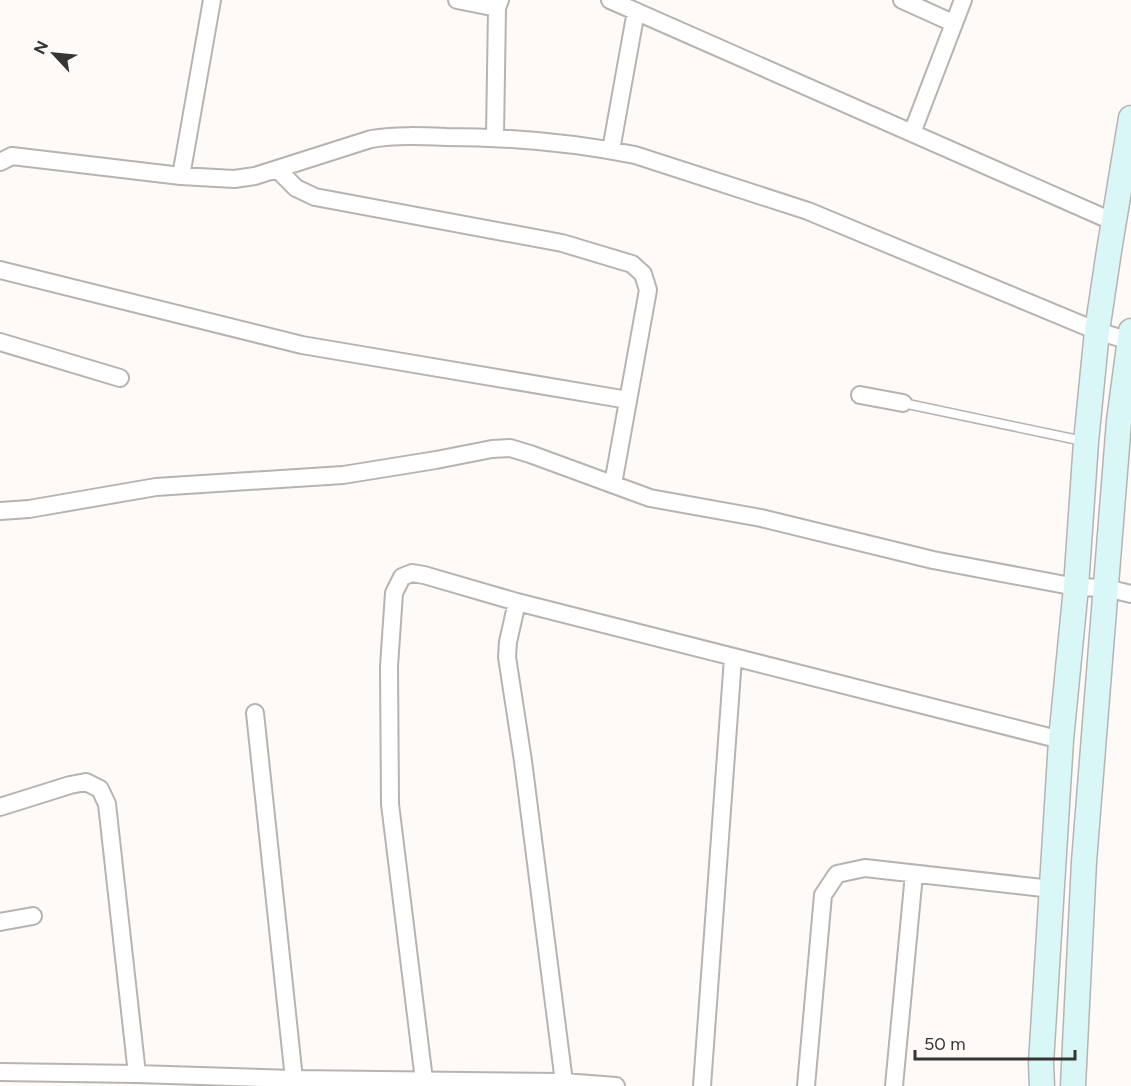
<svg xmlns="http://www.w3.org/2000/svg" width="1131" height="1086" viewBox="0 0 1131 1086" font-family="Figtree,sans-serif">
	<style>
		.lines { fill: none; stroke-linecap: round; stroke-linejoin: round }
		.lane-casing { stroke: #b7b3b1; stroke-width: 11 }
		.street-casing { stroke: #b7b3b1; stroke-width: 20 }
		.secondary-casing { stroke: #b7b3b1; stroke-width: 27 }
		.lane { stroke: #fff; stroke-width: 8 }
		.street { stroke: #fff; stroke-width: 16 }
		.secondary { stroke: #daf7f7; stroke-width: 24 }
	</style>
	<rect width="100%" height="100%" fill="#fefaf8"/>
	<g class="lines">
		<g class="lane-casing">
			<path id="lane" d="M 903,403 L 1083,441"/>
		</g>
		<g class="street-casing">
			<path id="street" d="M 457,0 L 497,8
				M 610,0 L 1114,222
				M 902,0 L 953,23
				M 912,133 L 963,0
				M 495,137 L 497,8 L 500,0
				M 611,150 L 636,11
				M 0,162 L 12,156 L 181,176 L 234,179 L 255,176 L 371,139 C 396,135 421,136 446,137 C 508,137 574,143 635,155 L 808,211 L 1097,331 L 1130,341
				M 277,169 L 296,188 L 315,197 L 562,243 L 632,264 L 643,274 L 648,290 L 613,484
				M 181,176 L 212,0
				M 0,270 L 302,345 L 628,400
				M 0,342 L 120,378
				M 860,395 L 903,403
				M 0,511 L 29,509 L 156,487 L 343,475 L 436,460 L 492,449 L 510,448 L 530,454 L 650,498 L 761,518 L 933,560 L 1076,587 L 1106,588 L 1131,594
				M 517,602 L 508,642 L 507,657 L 523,761 L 564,1082
				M 255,713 L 294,1079
				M 0,807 L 70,785 L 86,782 L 100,789 L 107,804 L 137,1074
				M 0,922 L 33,916
				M 0,1072 L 137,1074 L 294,1079 L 564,1082 L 616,1086
				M 424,1080 L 390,804 L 389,666 L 394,593 L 402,577 L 412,573 L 424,575 L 517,602 L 1061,740
				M 702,1086 L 733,658
				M 806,1086 L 823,895 L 837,874 L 865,868 L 1052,889
				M 894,1086 L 914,874"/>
		</g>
		<g class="secondary-casing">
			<path id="secondary" d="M 1042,1086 L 1041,1063 L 1061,740 L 1076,587 L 1086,442 L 1097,331 L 1109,251 L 1131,118
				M 1073,1086 L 1084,862 L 1119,421 L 1131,331"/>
		</g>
		<use href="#lane" class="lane"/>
		<use href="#street" class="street"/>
		<use href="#secondary" class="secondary"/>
	</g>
	<g transform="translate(54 54) rotate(296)" stroke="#fefaf8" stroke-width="4.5" paint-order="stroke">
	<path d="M0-4.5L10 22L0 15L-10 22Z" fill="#363434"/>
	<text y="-9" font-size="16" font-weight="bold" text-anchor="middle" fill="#363434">N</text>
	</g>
	<path d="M915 1050v9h160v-9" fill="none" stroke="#363434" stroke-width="3"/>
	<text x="924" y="1050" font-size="18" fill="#363434" stroke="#fefaf8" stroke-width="4.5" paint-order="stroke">50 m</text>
</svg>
